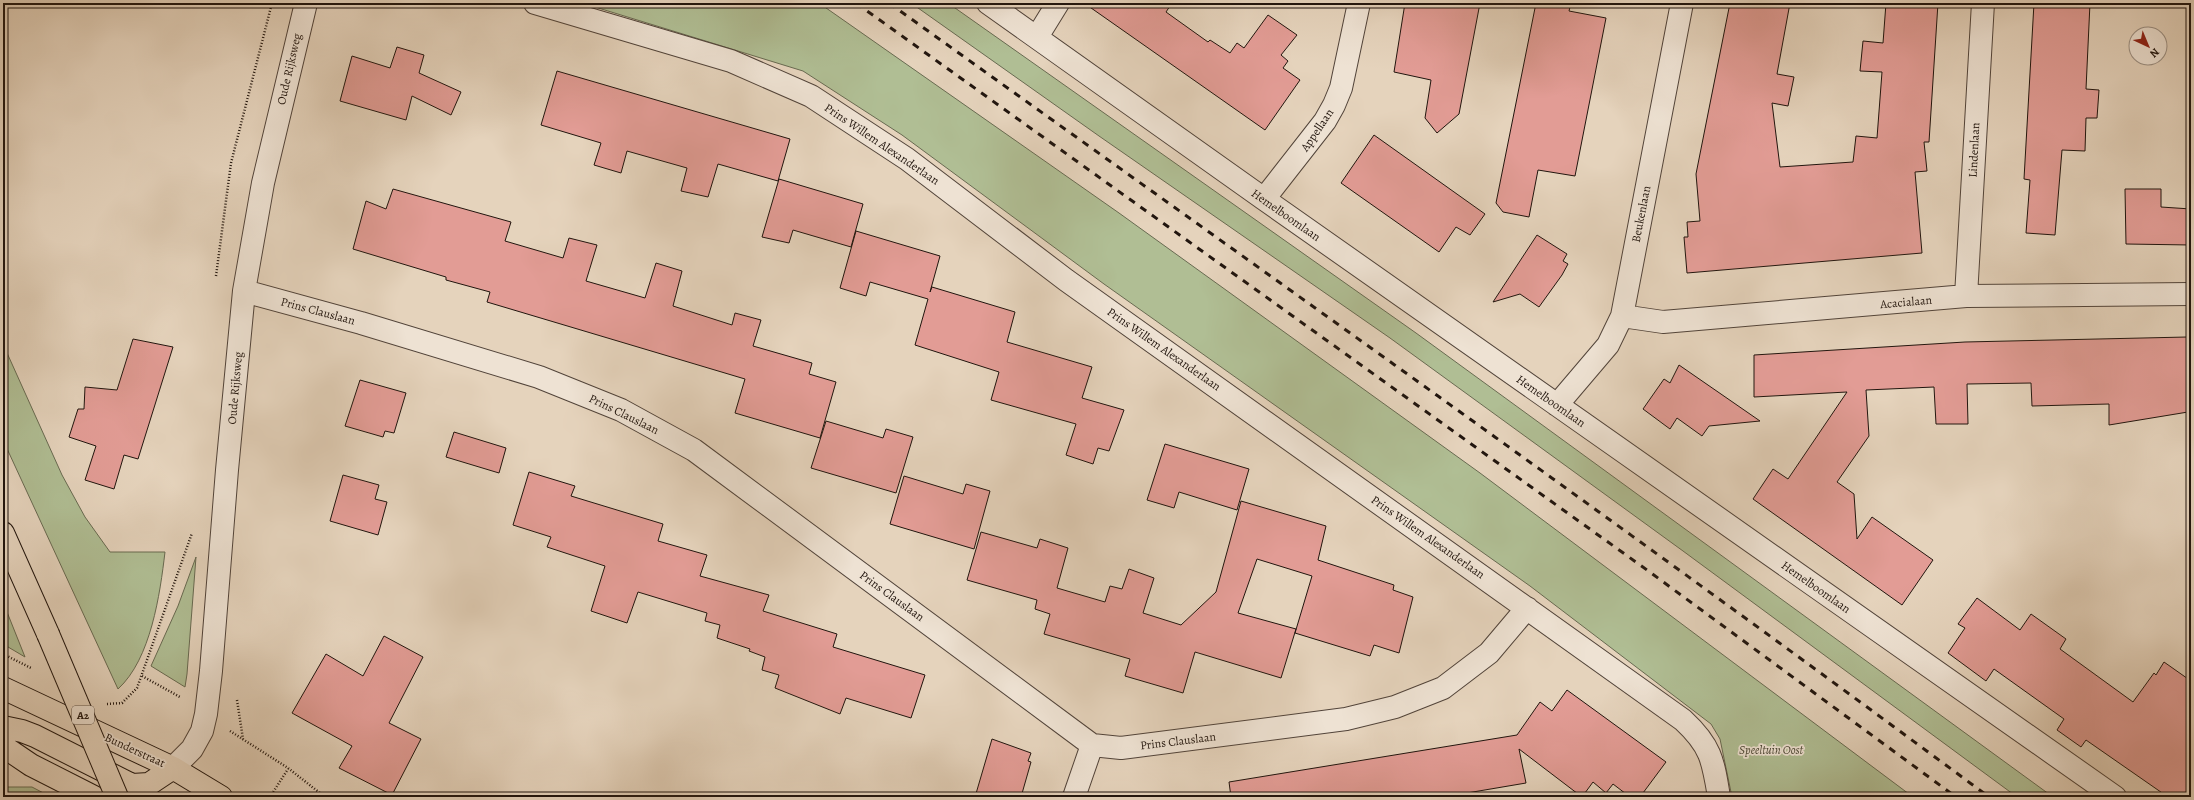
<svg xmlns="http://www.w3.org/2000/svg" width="2194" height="800" viewBox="0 0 2194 800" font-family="Alegreya,serif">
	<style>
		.green { fill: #b0be94; stroke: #686a51 }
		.building { fill: #e29c95; stroke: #21150e }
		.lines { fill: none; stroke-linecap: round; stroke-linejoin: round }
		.minor-casing { stroke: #52443a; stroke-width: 24 }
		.major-casing { stroke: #21150e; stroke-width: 24 }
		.highway-casing { stroke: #21150e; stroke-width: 24 }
		.path { stroke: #21150e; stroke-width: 2.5; stroke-dasharray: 1 2; stroke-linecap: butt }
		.minor { stroke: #eee2d3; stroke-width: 22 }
		.major { stroke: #e5d3bc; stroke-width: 22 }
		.highway { stroke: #e5d3bc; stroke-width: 22 }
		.rail { stroke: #21150e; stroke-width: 3; stroke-dasharray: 7 7; stroke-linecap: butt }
		.highway-bridge-casing { stroke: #21150e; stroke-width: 24; stroke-linecap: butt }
		.highway-bridge { stroke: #e5d3bc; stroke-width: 22 }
		.labels { text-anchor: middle; stroke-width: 3.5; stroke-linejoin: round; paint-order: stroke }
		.shield { fill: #eee2d3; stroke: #5e5249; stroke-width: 1 }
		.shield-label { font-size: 11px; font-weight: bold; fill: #21150e }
		.street-label { font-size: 12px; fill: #21150e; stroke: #eee2d3 }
		.park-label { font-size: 12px; font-style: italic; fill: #4c4836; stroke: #eee2d3 }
	</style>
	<rect width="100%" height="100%" fill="#e5d3bc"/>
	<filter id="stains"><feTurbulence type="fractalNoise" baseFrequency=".005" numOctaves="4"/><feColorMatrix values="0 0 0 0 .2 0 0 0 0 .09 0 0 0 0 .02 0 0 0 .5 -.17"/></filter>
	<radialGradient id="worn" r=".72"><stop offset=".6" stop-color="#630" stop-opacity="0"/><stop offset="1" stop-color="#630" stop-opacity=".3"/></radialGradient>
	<path class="green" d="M 582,3 L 819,3 L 1119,213 L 1480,473 L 1913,797 L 1732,797 L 1720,739 L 1711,724 L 1530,586 L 1104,284 L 902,135 L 803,71 Z
		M 911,3 L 948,3 L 1416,333 L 2053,797 L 2017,797 L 1683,551 L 1390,338 L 1099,136 Z
		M 3,344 L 62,475 L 85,517 L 110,552 L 165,552 C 160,594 151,659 118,689 L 3,440 Z
		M 196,557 L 187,674 L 185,687 L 151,666 L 178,606 Z
		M 3,602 L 25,657 L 3,644 Z
		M 3,787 L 32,787 L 51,797 L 3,797 Z"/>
	<path class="building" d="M 1084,3 L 1172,3 L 1166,12 L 1208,42 L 1210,40 L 1230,53 L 1237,43 L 1244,48 L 1268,15 L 1297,35 L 1281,55 L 1288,61 L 1283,68 L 1300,80 L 1265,130 Z
		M 1405,3 L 1480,3 L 1459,114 L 1437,133 L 1425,118 L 1431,80 L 1394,72 Z
		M 1536,3 L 1571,3 L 1569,11 L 1606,18 L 1575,176 L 1538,170 L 1529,217 L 1503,212 L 1496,203 Z
		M 1730,3 L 1790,3 L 1777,74 L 1794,77 L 1788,106 L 1772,103 L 1780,167 L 1853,162 L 1856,136 L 1877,138 L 1882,72 L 1860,71 L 1863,41 L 1883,43 L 1886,3 L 1938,3 L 1929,142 L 1924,142 L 1927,171 L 1915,172 L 1922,253 L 1687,273 L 1684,237 L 1688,237 L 1687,222 L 1700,221 L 1696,174 Z
		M 2034,3 L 2090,3 L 2086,89 L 2099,90 L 2097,118 L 2086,118 L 2085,151 L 2062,150 L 2055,235 L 2026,233 L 2030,180 L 2024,179 Z
		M 397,47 L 424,55 L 419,73 L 461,92 L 451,115 L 412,96 L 406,120 L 340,101 L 352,56 L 390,68 Z
		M 557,71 L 790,139 L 778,181 L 718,164 L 708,197 L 681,191 L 687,168 L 627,151 L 621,173 L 594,165 L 601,143 L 541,125 Z
		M 1374,135 L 1485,214 L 1470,235 L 1456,227 L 1439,252 L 1341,183 Z
		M 779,179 L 863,204 L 851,247 L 793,230 L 789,243 L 762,237 Z
		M 393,189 L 511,222 L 505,241 L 563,258 L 569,238 L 597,245 L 586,281 L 645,298 L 656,263 L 682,271 L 673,306 L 732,325 L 735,313 L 761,320 L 753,346 L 812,363 L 809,374 L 836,382 L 820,438 L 735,413 L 745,379 L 487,302 L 490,292 L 446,280 L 446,277 L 353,249 L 366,201 L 386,209 Z
		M 2125,189 L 2161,189 L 2161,207 L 2191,209 L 2191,245 L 2126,244 Z
		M 856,231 L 940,256 L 930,292 L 932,287 L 1015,312 L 1007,342 L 1092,367 L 1082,398 L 1124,410 L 1109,451 L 1098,448 L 1093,464 L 1066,455 L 1076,424 L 991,400 L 999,372 L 915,345 L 928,299 L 870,282 L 866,296 L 840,288 Z
		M 1537,235 L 1567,254 L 1563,261 L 1568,264 L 1562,275 L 1539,307 L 1520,294 L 1493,302 Z
		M 2187,337 L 2188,412 L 2109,425 L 2109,404 L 2032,406 L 2031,383 L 1967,384 L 1968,424 L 1936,424 L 1934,387 L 1866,390 L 1869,436 L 1837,482 L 1854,494 L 1857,539 L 1872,517 L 1933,560 L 1902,605 L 1753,499 L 1773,469 L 1788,479 L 1847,392 L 1754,397 L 1754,355 L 1965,342 Z
		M 133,339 L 173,347 L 138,459 L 124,455 L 114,489 L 85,480 L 96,446 L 69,437 L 78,409 L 84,409 L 85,387 L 117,390 Z
		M 1679,365 L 1760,421 L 1709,426 L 1702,436 L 1677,418 L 1670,429 L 1643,409 L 1664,379 L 1670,383 Z
		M 360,380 L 406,393 L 394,433 L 385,431 L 383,437 L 345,426 Z
		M 826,421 L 883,438 L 886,429 L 913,437 L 896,493 L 811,468 Z
		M 454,432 L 506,448 L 499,473 L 446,457 Z
		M 1165,444 L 1249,469 L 1237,510 L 1179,492 L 1174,508 L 1147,500 Z
		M 529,472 L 575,486 L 571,496 L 663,524 L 658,541 L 707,555 L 700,576 L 769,595 L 763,611 L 837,634 L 833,647 L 925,675 L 911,718 L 846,698 L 840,714 L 775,688 L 779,675 L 762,670 L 765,657 L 749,651 L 750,649 L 717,638 L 720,625 L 705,621 L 707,613 L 638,592 L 627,623 L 591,611 L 605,566 L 547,547 L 551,537 L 513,525 Z
		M 343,475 L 379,485 L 375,499 L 387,502 L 378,535 L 330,521 Z
		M 904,476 L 963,494 L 966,484 L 990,491 L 974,549 L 890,524 Z
		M 1241,501 L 1326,526 L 1318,560 L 1394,585 L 1393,590 L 1413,597 L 1399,653 L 1374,645 L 1370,656 L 1295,633 L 1312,576 L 1257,559 L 1238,613 L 1296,629 L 1281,678 L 1195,652 L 1183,693 L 1125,676 L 1130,659 L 1044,634 L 1050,614 L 1035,609 L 1037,600 L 967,580 L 981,532 L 1037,548 L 1040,539 L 1068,548 L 1057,588 L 1105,602 L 1110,586 L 1122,589 L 1129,569 L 1154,578 L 1143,613 L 1181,625 L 1216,592 Z
		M 1977,598 L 2020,630 L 2031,614 L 2066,639 L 2060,649 L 2133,702 L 2154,673 L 2156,675 L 2164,662 L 2191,681 L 2191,797 L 2168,797 L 2086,740 L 2081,747 L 2057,730 L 2064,719 L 1994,669 L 1986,681 L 1948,653 L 1965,628 L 1958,624 Z
		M 384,636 L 423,657 L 389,723 L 421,739 L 392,795 L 339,768 L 352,746 L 292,713 L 326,654 L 363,676 Z
		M 1567,690 L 1666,762 L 1640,797 L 1630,797 L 1613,784 L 1606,793 L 1593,782 L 1582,797 L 1519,749 L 1526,783 L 1467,793 L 1467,797 L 1231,797 L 1229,782 L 1517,735 L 1540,702 L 1552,711 Z
		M 992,739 L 1031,753 L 1028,761 L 1031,762 L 1021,797 L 975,797 Z"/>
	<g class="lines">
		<g class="minor-casing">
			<path id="minor" d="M 535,3 L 731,61 L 811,96 L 907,159 L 1066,280 L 1683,720 C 1711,746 1713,760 1719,797
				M 988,3 L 1264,199 L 2115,797
				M 1037,37 L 1058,3
				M 1264,199 L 1325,121 L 1334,105 L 1341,88 L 1359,3
				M 244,291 L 361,323 L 539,377 L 621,410 L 694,450 L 1092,745 L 1121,748 L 1346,719 L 1395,707 L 1443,688 L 1489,653 L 1527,608
				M 1966,296 L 1983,3
				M 1622,316 L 1663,322 L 1966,296 L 2191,294
				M 1557,405 L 1608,345 L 1622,316 L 1682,3
				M 173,768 L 192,749 L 202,731 L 206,714 L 211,671 L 227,470 L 244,291 L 263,183 L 306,3
				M 1074,797 L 1092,745"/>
		</g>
		<g class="major-casing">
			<path id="major" d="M 3,688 L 173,768 L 221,797
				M 3,727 L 22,731 L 35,736 L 132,785 L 149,784 L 173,768
				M 3,746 L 31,765 L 94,797"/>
		</g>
		<g class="highway-casing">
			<path id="highway" d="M 3,533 L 48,634"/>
		</g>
		<path class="path" d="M 216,276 L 231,163 L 272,3
			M 3,654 L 31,668
			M 142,676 L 180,697
			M 237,700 L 243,739
			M 107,704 L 122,703 L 137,688 L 192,533
			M 230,731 L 288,768 L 325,797
			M 270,797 L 288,769"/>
		<use href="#minor" class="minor"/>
		<use href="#major" class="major"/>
		<use href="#highway" class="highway"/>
		<path class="rail" d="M 856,3 L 1647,570 L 1956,797
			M 889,3 C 1257,267 1626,528 1989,797"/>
		<g class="highway-bridge-casing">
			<path id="highway-bridge" d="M 48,634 L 117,797"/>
		</g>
		<use href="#highway-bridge" class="highway-bridge"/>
	</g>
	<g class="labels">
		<rect class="shield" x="72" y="706" width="22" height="18" rx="3"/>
		<g class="shield-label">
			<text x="83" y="719">A2</text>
		</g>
		<g class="street-label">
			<text transform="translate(289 69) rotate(-77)" y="4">Oude Rijksweg</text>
			<text transform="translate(1317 130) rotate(-56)" y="4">Appellaan</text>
			<text transform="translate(882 144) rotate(34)" y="4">Prins Willem Alexanderlaan</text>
			<text transform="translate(1974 150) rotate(-87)" y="4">Lindenlaan</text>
			<text transform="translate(1641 214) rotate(-79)" y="4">Beukenlaan</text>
			<text transform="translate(1286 215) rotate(35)" y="4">Hemelboomlaan</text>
			<text transform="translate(1906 302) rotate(-5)" y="4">Acacialaan</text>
			<text transform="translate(318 311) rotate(15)" y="4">Prins Clauslaan</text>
			<text transform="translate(1164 349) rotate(35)" y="4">Prins Willem Alexanderlaan</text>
			<text transform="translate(235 388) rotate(-85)" y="4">Oude Rijksweg</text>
			<text transform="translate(1551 401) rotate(35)" y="4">Hemelboomlaan</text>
			<text transform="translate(624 414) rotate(26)" y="4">Prins Clauslaan</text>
			<text transform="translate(1428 537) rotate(35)" y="4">Prins Willem Alexanderlaan</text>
			<text transform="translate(1816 587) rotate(35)" y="4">Hemelboomlaan</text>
			<text transform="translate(892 596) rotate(36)" y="4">Prins Clauslaan</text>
			<text transform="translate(1178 741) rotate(-7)" y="4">Prins Clauslaan</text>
			<text transform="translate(135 750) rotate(25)" y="4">Bunderstraat</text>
		</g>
		<g class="park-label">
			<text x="1771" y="754">Speeltuin Oost</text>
		</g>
	</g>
	<rect width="2194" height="800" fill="none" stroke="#e5d3bc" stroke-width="16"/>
	<rect x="4" y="4" width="2186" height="792" fill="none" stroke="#21150e" stroke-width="2"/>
	<rect x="8" y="8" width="2178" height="784" fill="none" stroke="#21150e"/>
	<g transform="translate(2148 46) rotate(136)"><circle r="19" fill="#eee2d3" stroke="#9c9084"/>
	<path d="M0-3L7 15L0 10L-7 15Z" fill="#8f2418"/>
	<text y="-6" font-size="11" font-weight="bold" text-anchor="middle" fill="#21150e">N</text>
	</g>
	<rect width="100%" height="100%" filter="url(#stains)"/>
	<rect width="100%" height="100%" fill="url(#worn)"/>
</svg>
